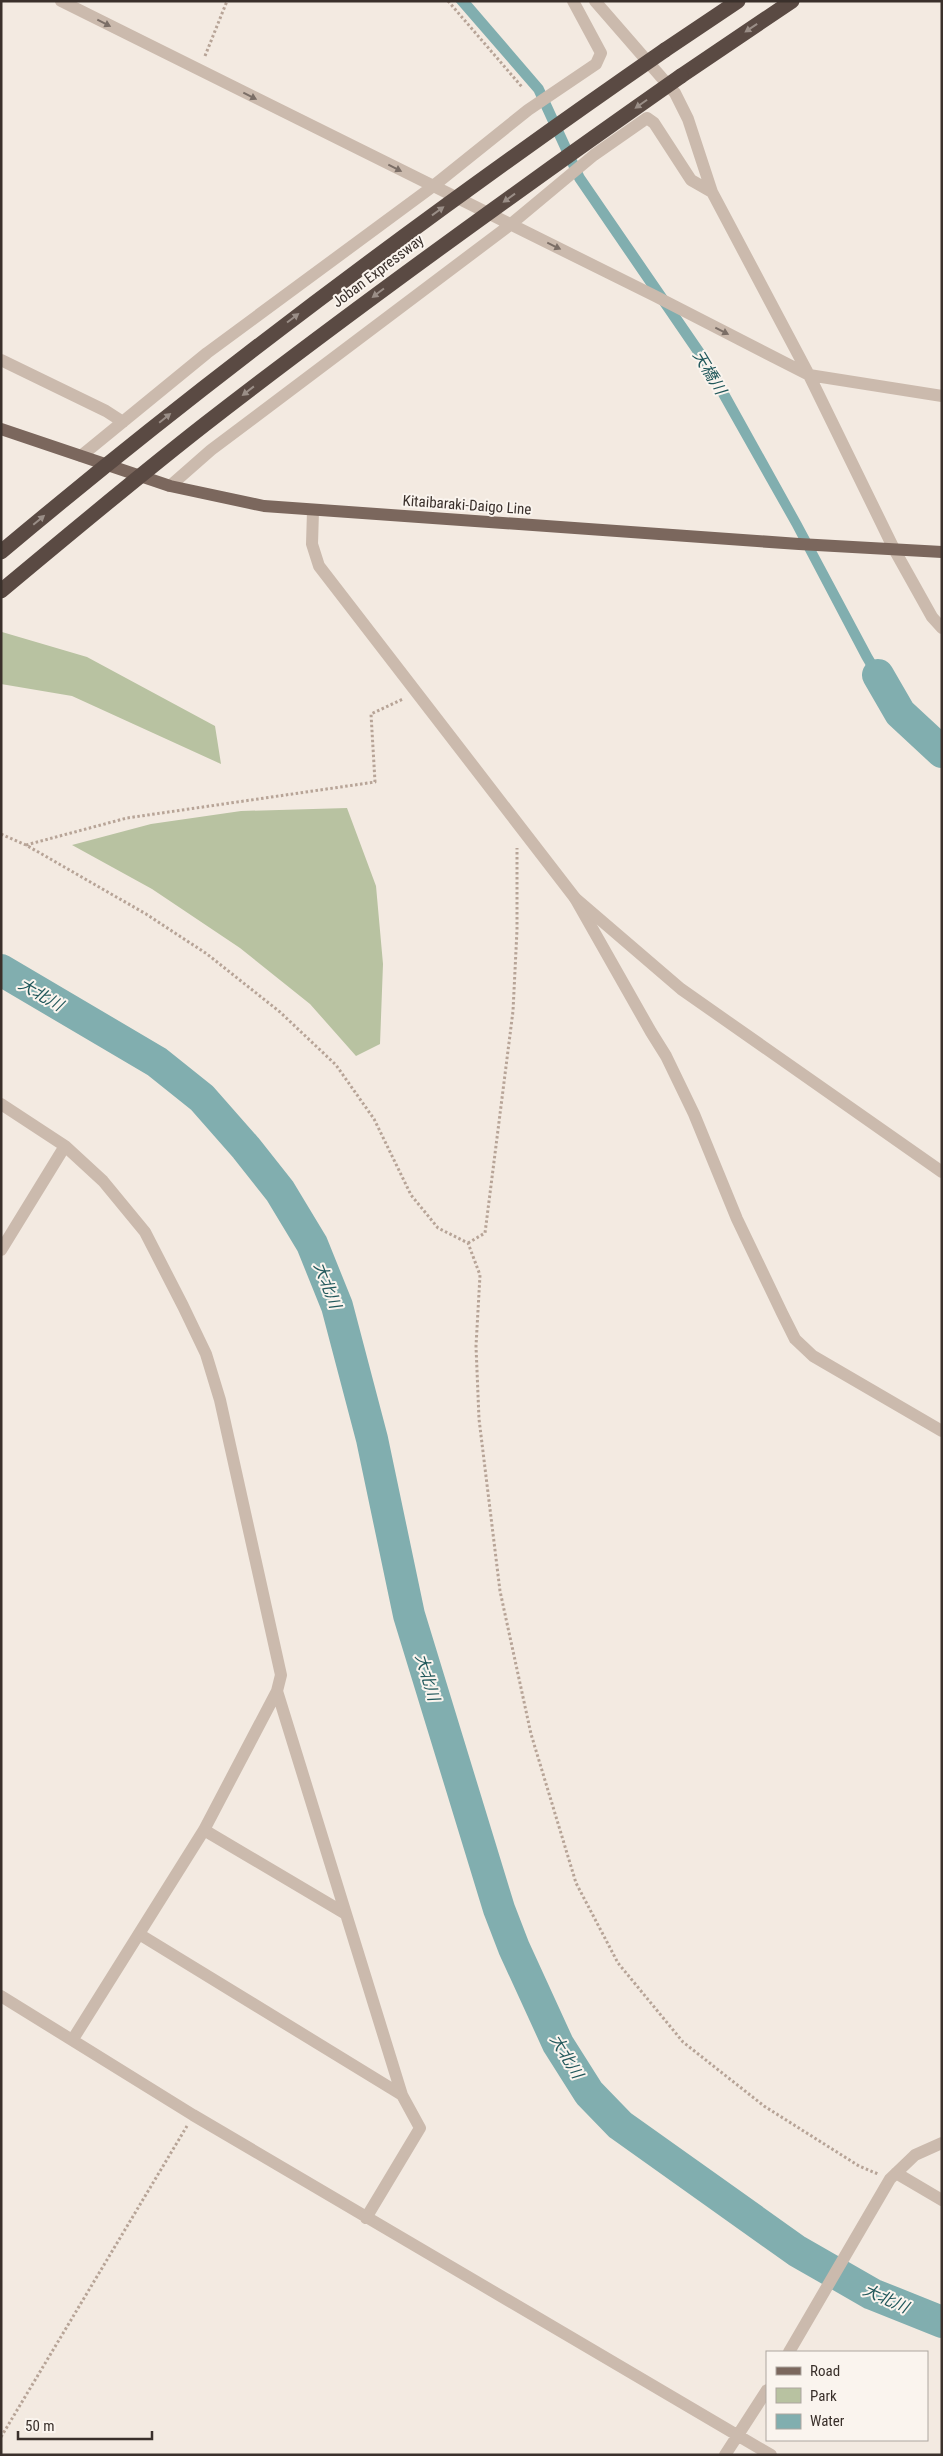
<svg xmlns="http://www.w3.org/2000/svg" width="943" height="2456" viewBox="0 0 943 2456" font-family="'Roboto Condensed','Noto Sans JP',sans-serif">
	<style>
		.green { fill: #b8c2a1 }
		.water { fill: #81aeaf }
		.lines { fill: none; stroke-linecap: round; stroke-linejoin: round }
		.river { stroke: #81aeaf; stroke-width: 32 }
		.path { stroke: #b7a497; stroke-width: 3; stroke-dasharray: 2.5 2.5; stroke-linecap: butt }
		.minor { stroke: #cbbaad; stroke-width: 12 }
		.tertiary { stroke: #cbbaad; stroke-width: 12 }
		.primary { stroke: #7b675d; stroke-width: 12 }
		.motorway { stroke: #5a4a43; stroke-width: 15 }
		.motorway-bridge { stroke: #5a4a43; stroke-width: 15 }
		.oneway { fill: #7b6e66 }
		.oneway2 { fill: #9a8e87 }
		.labels { text-anchor: middle; stroke-width: 4; stroke-linejoin: round; paint-order: stroke }
		.street-label { font-size: 15px; fill: #3a302b; stroke: #faf4ee }
		.water-label { font-size: 16px; font-style: italic; fill: #21585b; stroke: #faf4ee }
	</style>
	<rect width="100%" height="100%" fill="#f3eae1"/>
	<path class="green" d="M 2,632 L 87,657 L 215,726 L 221,764 L 72,696 L 1,684 Z
		M 347,808 L 376,886 L 383,964 L 380,1044 L 356,1056 L 310,1004 L 240,948 L 152,889 L 72,845 L 151,824 L 241,811 Z"/>
	<path class="water" d="M 455,1 L 470,1 L 543,86 L 584,175 L 711,360 L 801,522 L 872,655 L 905,710 L 895,715 L 862,659 L 792,526 L 701,365 L 575,181 L 534,92 Z"/>
	<g class="lines">
		<path class="river" d="M 878,675 L 900,713 L 942,752
			M 1,970 L 157,1062 L 202,1098 L 246,1148 L 280,1191 L 312,1244 L 337,1306 L 372,1439 L 409,1615 L 499,1909 L 514,1948 L 558,2044 L 589,2093 L 620,2125 L 797,2251 L 872,2294 L 942,2322"/>
		<path class="path" d="M 448,1 L 522,87
			M 205,56 L 227,1
			M 1,834 L 26,845 L 146,914 L 207,954 L 280,1012 L 336,1065 L 374,1119 L 411,1195 L 438,1228 L 468,1243 L 480,1275 L 476,1346 L 479,1419 L 500,1591 L 531,1734 L 576,1883 L 618,1963 L 683,2042 L 764,2106 L 859,2166 L 878,2174
			M 26,845 L 127,818 L 375,782 L 371,714 L 403,699
			M 468,1243 L 485,1233 L 513,1011 L 517,930 L 517,848
			M 1,2437 L 187,2126"/>
		<path class="minor" d="M 61,1 L 655,296 L 809,375 L 942,396
			M 595,1 L 675,93 L 688,119 L 712,192 L 809,375 L 894,549 L 932,617 L 942,628
			M 1,360 L 106,411 L 123,422
			M 81,456 L 207,353 L 432,187 L 528,110 L 596,64 L 601,53 L 573,1
			M 170,486 L 211,450 L 510,225 L 594,155 L 647,118 L 654,123 L 691,180 L 712,192
			M 575,898 L 651,1032 L 666,1056 L 694,1114 L 737,1219 L 782,1313 L 795,1339 L 813,1356 L 942,1431
			M 1,1104 L 65,1146 L 103,1181 L 145,1232 L 183,1306 L 206,1354 L 220,1400 L 281,1675 L 277,1691 L 204,1830 L 73,2039
			M 1,1250 L 65,1146
			M 277,1691 L 402,2095 L 420,2128 L 366,2218
			M 204,1830 L 346,1914
			M 139,1934 L 402,2095
			M 1,1996 L 193,2115 L 771,2455
			M 896,2173 L 942,2200
			M 789,2352 L 890,2179 L 915,2155 L 942,2143
			M 725,2455 L 767,2390"/>
		<path class="tertiary" d="M 313,511 L 312,544 L 319,566 L 575,898 L 681,989 L 942,1172"/>
		<path class="primary" d="M 1,429 L 170,486 L 264,506 L 799,544 L 942,552"/>
		<path class="motorway" d="M 665,50 L 738,1
			M 681,76 L 792,1"/>
		<path class="motorway-bridge" d="M 1,552 C 214,373 437,208 665,50
			M 1,591 C 68,535 135,479 204,425 C 360,304 520,189 681,76"/>
	</g>
	<defs><path id="oneway-solid" d="M-6-.8H1V-3.2L6.5 0L1 3.2V.8H-6Z" transform="scale(1.25)"/></defs>
	<g class="oneway">
		<use href="#oneway-solid" transform="translate(104 23) rotate(27)"/>
		<use href="#oneway-solid" transform="translate(250 96) rotate(27)"/>
		<use href="#oneway-solid" transform="translate(395 168) rotate(27)"/>
		<use href="#oneway-solid" transform="translate(554 246) rotate(26)"/>
		<use href="#oneway-solid" transform="translate(722 331) rotate(27)"/>
	</g>
	<g class="oneway2">
		<use href="#oneway-solid" transform="translate(751 28) rotate(146)"/>
		<use href="#oneway-solid" transform="translate(641 104) rotate(145)"/>
		<use href="#oneway-solid" transform="translate(509 198) rotate(144)"/>
		<use href="#oneway-solid" transform="translate(438 211) rotate(-36)"/>
		<use href="#oneway-solid" transform="translate(378 293) rotate(143)"/>
		<use href="#oneway-solid" transform="translate(293 318) rotate(-37)"/>
		<use href="#oneway-solid" transform="translate(248 391) rotate(142)"/>
		<use href="#oneway-solid" transform="translate(165 418) rotate(-39)"/>
		<use href="#oneway-solid" transform="translate(39 520) rotate(-40)"/>
	</g>
	<g class="labels">
		<g class="street-label">
			<text transform="translate(378 271) rotate(-37)" y="5">Joban Expressway</text>
			<text transform="translate(467 505) rotate(4)" y="5">Kitaibaraki-Daigo Line</text>
		</g>
		<g class="water-label">
			<text transform="translate(710 372) rotate(59)" y="6">天橋川</text>
			<text transform="translate(41 994) rotate(30)" y="6">大北川</text>
			<text transform="translate(328 1285) rotate(69)" y="6">大北川</text>
			<text transform="translate(428 1677) rotate(73)" y="6">大北川</text>
			<text transform="translate(567 2056) rotate(59)" y="6">大北川</text>
			<text transform="translate(886 2298) rotate(24)" y="6">大北川</text>
		</g>
	</g>
	<rect width="943" height="2456" fill="none" stroke="#3a302b" stroke-width="5"/>
	<rect x="766" y="2351" width="162" height="90" fill="#faf4ee" stroke="#ada6a0"/>
	<rect x="776" y="2367" width="25" height="8" fill="#7b675d" stroke="#ada6a0"/>
	<text x="810" y="2376" font-size="15" fill="#3a302b">Road</text>
	<rect x="776" y="2388" width="25" height="15" fill="#b8c2a1" stroke="#ada6a0"/>
	<text x="810" y="2401" font-size="15" fill="#3a302b">Park</text>
	<rect x="776" y="2414" width="25" height="15" fill="#81aeaf" stroke="#ada6a0"/>
	<text x="810" y="2426" font-size="15" fill="#3a302b">Water</text>
	<path d="M18 2431v8h134v-8" fill="none" stroke="#3a302b" stroke-width="2.5"/>
	<text x="25" y="2431" font-size="15" fill="#3a302b" stroke="#faf4ee" stroke-width="4" paint-order="stroke">50 m</text>
</svg>
